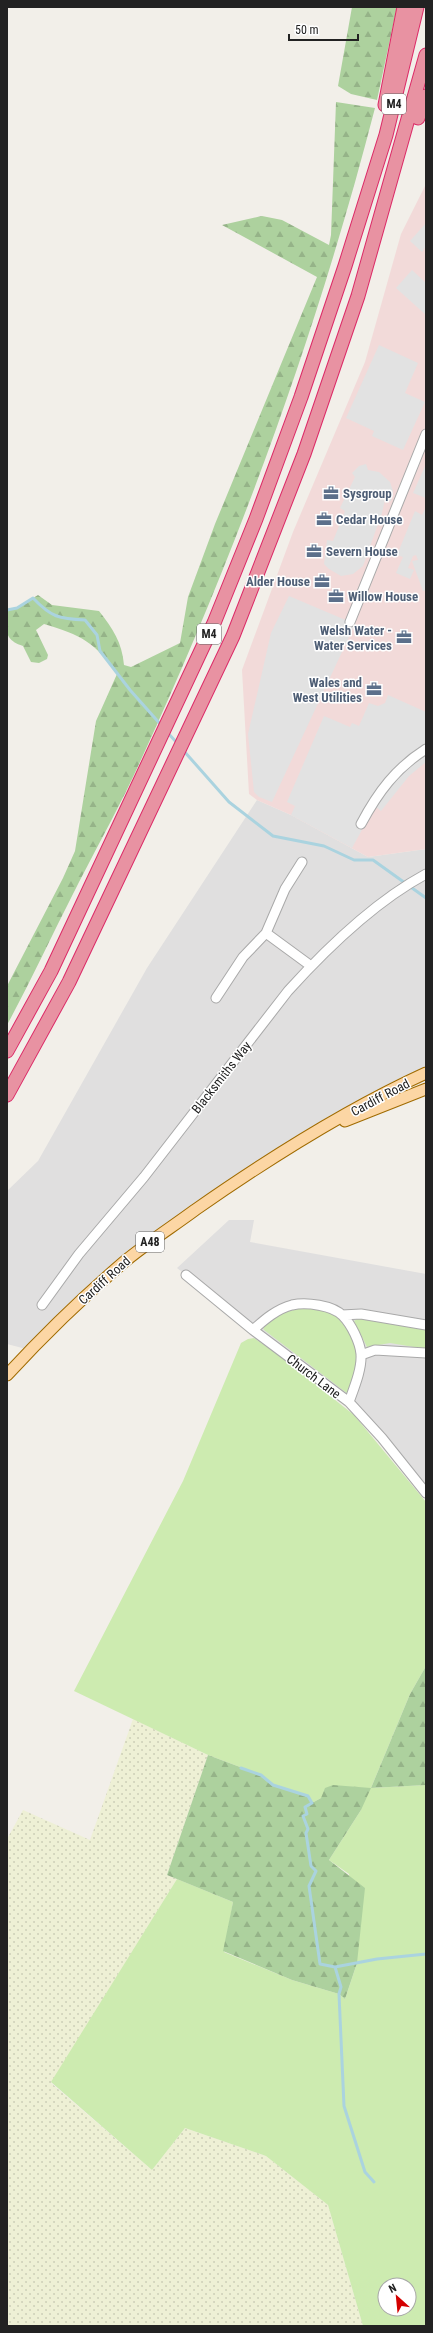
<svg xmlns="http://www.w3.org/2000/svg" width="433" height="2333" viewBox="0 0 433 2333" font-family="'Roboto Condensed',sans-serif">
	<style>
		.residential { fill: #e0dfdf }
		.commercial { fill: #f2dad9 }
		.farmland { fill: url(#farmland-dots) }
		.grass { fill: #cdebb0; fill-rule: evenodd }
		.forest { fill: url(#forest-firs) }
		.parking { fill: #e2e2e2 }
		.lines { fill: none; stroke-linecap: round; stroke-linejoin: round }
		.stream { stroke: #aad3df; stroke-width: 3 }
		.minor-casing { stroke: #a9a9a9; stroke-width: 11 }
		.major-casing { stroke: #a06b00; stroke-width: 13 }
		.highway-casing { stroke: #dc2a67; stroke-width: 15 }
		.minor { stroke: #fff; stroke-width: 9 }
		.major { stroke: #fcd6a4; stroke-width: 11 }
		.highway { stroke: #e892a2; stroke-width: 13 }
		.labels { text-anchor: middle; stroke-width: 3; stroke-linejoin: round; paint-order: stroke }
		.shield { fill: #fff; stroke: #646464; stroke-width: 1 }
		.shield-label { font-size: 12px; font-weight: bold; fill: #222 }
		.service-label { font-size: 13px; font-weight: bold; fill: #4e5e75; stroke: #fff; text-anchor: start }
		.street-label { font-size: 13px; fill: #222; stroke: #fff }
	</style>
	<defs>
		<pattern id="farmland-dots" width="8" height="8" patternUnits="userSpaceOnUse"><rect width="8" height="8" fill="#eef0d5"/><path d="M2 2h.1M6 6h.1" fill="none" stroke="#ccceb7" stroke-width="1.8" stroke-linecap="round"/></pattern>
		<pattern id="forest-firs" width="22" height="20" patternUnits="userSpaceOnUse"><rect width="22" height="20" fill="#add19e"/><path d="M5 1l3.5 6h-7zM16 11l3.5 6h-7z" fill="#95b388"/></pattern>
	</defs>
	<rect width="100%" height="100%" fill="#f2efe9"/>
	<path class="residential" d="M 257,800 L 291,815 L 368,857 L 426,849 L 426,1075 L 313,1134 L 150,1242 L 30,1350 L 7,1344 L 7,1191 L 38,1161 L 147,968 Z
		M 229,1220 L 254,1220 L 250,1242 L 426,1274 L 426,1493 L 349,1402 L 177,1268 Z"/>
	<path class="commercial" d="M 426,184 L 426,849 L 368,857 L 291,815 L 257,800 L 249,794 L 242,670 L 293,532 L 365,362 L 401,234 Z"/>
	<path class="farmland" d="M 133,1719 L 208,1755 L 167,1875 L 177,1879 L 51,2083 L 152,2170 L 185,2128 L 266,2156 L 328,2205 L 363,2326 L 7,2326 L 7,1839 L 23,1810 L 90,1840 Z"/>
	<path class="grass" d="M 311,1307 L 336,1314 L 354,1340 L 358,1358 L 348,1394 L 264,1330 L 263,1327 C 278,1313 292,1309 311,1307 Z
		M 360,1317 L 426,1328 L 426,1349 L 390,1343 L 367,1347 L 354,1321 Z
		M 254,1338 L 280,1356 L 354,1415 L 426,1502 L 426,1666 L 410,1694 L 371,1788 L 426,1785 L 426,2326 L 363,2326 L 328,2205 L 266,2156 L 185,2128 L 152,2170 L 51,2082 L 177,1879 L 233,1902 L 224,1952 L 292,1980 L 339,1994 L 345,1999 L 357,1963 L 349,1874 L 329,1860 L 361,1810 L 321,1798 L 312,1803 L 295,1791 L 273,1785 L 261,1775 L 208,1755 L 74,1691 L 183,1481 L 241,1343 L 248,1339 ZM 385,2285 L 409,2285 L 409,2309 L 385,2309 Z"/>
	<path class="forest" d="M 352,7 L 397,7 L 377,100 L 351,94 L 338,86 Z
		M 336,102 L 375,108 C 316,337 233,562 133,777 C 114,817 92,856 72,896 C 50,939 30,983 7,1025 L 7,986 L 63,878 L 75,851 L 96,721 L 117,674 C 95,642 81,635 44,624 L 36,630 L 48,655 L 47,659 L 39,663 L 31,662 L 23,646 C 2,639 7,629 7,610 L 17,608 L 38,595 L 52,605 L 99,611 C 113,629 122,642 124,665 L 131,667 L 180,643 L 188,597 L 215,524 L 317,277 L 222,225 L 262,216 L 282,220 L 329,245 L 331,235 Z
		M 426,1666 L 426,1785 L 371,1788 L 361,1810 L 329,1860 L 365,1888 L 357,1963 L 345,1999 L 339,1994 L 292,1980 L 223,1951 L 233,1902 L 167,1875 L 208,1755 L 261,1775 L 273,1786 L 308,1796 L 312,1803 L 321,1798 L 325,1788 L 333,1785 L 371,1788 L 410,1694 Z"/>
	<path class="parking" d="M 426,223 L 426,246 L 422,252 L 410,241 Z
		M 412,270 L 426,283 L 426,315 L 396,288 Z
		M 379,345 L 418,363 L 405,393 L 425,402 L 403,450 L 372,436 L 374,431 L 346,418 Z
		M 366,464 L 368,470 L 379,472 L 390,482 L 393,491 L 391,501 L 385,499 L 382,513 L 363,566 L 353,574 L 341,576 L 329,569 L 324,564 L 327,540 L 333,541 L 345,511 L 340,508 L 355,477 L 352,473 L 359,466 Z
		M 426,464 L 426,498 L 413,493 Z
		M 425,509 L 426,590 L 423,591 L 412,561 L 418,560 L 416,555 L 413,556 L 408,568 L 414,570 L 410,579 L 396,573 L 403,557 L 397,555 L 415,511 L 422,515 Z
		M 289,596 L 355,624 L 272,802 L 259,797 L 254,792 L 248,734 L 271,633 Z
		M 388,695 L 426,712 L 426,762 L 409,776 L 381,811 L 375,806 L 352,848 L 291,815 L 295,806 L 287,802 L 324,716 L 350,727 L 352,723 L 359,726 L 369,703 L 378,706 L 385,703 Z"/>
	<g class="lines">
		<path class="stream" d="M 7,610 L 17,608 L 33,598 C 51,617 59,619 85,620 L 97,635 L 100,651 L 130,690 L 162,726
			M 167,732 L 178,744
			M 183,750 L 229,802 L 273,836 L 324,846 L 354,860 L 373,860 L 426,898
			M 241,1768 L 261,1775 L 273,1785 L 308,1796 L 312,1803 L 305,1807 L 307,1814 L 303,1816 L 308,1829 L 306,1833 L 311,1866 L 316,1871 L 309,1886 L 320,1964 L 335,1967 L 341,1987 L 339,1994 L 344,2106 L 365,2172 L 374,2182
			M 335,1967 L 377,1959 L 426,1954"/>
		<g class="minor-casing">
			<path id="minor" d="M 350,622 L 426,434
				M 361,824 C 378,792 396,768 426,749
				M 266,933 L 311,966
				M 216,998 L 243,957 L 266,933 L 285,889 L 302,862
				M 186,1275 L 253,1330 L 349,1402 L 382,1438 L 426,1493
				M 42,1305 L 79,1254 L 144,1177 L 288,991 C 326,949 376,901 426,874
				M 342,1315 L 361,1314 L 426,1325
				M 253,1330 C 265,1319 277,1309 292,1305 C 306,1302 333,1305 343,1316 C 351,1324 360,1342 361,1354 C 362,1369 354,1388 349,1402
				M 361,1355 L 375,1350 L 426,1353"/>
		</g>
		<g class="major-casing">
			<path id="major" d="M 345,1121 L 426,1089
				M 7,1375 C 44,1335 83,1297 124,1262 C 147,1243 172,1227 195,1210 C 268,1159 345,1110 426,1073"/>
		</g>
		<g class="highway-casing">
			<path id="highway" d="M 385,105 L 404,7
				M 418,118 L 426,96
				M 7,1051 L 51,971 L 214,623 L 256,519 L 301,397 L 345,266 L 386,135 L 417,7
				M 7,1095 L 69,982 L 233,636 L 304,454 L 358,296 L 426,55"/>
		</g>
		<use href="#minor" class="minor"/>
		<use href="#major" class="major"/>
		<use href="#highway" class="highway"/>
	</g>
	<defs>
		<g id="office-bare" transform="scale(1.2)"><path d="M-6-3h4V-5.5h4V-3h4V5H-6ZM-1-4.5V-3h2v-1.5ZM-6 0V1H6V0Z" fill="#5c6f8a" stroke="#fff" stroke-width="2.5" paint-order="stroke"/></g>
	</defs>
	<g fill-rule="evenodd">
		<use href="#office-bare" x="331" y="493"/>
		<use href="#office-bare" x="324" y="519"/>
		<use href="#office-bare" x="314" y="551"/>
		<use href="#office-bare" x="322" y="581"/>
		<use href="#office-bare" x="336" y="596"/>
		<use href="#office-bare" x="404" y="637"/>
		<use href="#office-bare" x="374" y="689"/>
	</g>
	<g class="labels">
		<g class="shield">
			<rect x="382" y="94" width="24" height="20" rx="3"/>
			<rect x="197" y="624" width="24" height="20" rx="3"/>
			<rect x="136" y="1232" width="28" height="20" rx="3"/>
		</g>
		<g class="shield-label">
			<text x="394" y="108">M4</text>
			<text x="209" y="638">M4</text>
			<text x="150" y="1246">A48</text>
		</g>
		<g class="service-label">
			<text x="343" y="498">Sysgroup</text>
			<text x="336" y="524">Cedar House</text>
			<text x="326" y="556">Severn House</text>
			<text x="310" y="586" text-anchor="end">Alder House</text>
			<text x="348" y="601">Willow House</text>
			<text x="392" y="635" text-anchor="end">Welsh Water -<tspan x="392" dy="15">Water Services</tspan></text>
			<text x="362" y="687" text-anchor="end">Wales and<tspan x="362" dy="15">West Utilities</tspan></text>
		</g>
		<g class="street-label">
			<text transform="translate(221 1077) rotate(-52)" y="5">Blacksmiths Way</text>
			<text transform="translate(380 1097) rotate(-28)" y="5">Cardiff Road</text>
			<text transform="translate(104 1280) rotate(-42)" y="5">Cardiff Road</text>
			<text transform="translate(314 1376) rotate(37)" y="5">Church Lane</text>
		</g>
	</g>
	<rect width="433" height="2333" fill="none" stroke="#222222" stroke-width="16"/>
	<g transform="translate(397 2297) rotate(333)"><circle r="19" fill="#ffffff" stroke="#a7a7a7"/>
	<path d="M0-3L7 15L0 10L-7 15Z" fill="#d40000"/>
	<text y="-6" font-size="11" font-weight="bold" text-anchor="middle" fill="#222222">N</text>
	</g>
	<path d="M289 34v6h69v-6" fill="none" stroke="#222222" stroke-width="2"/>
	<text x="295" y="34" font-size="12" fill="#222222" stroke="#ffffff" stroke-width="3" paint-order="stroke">50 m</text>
</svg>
